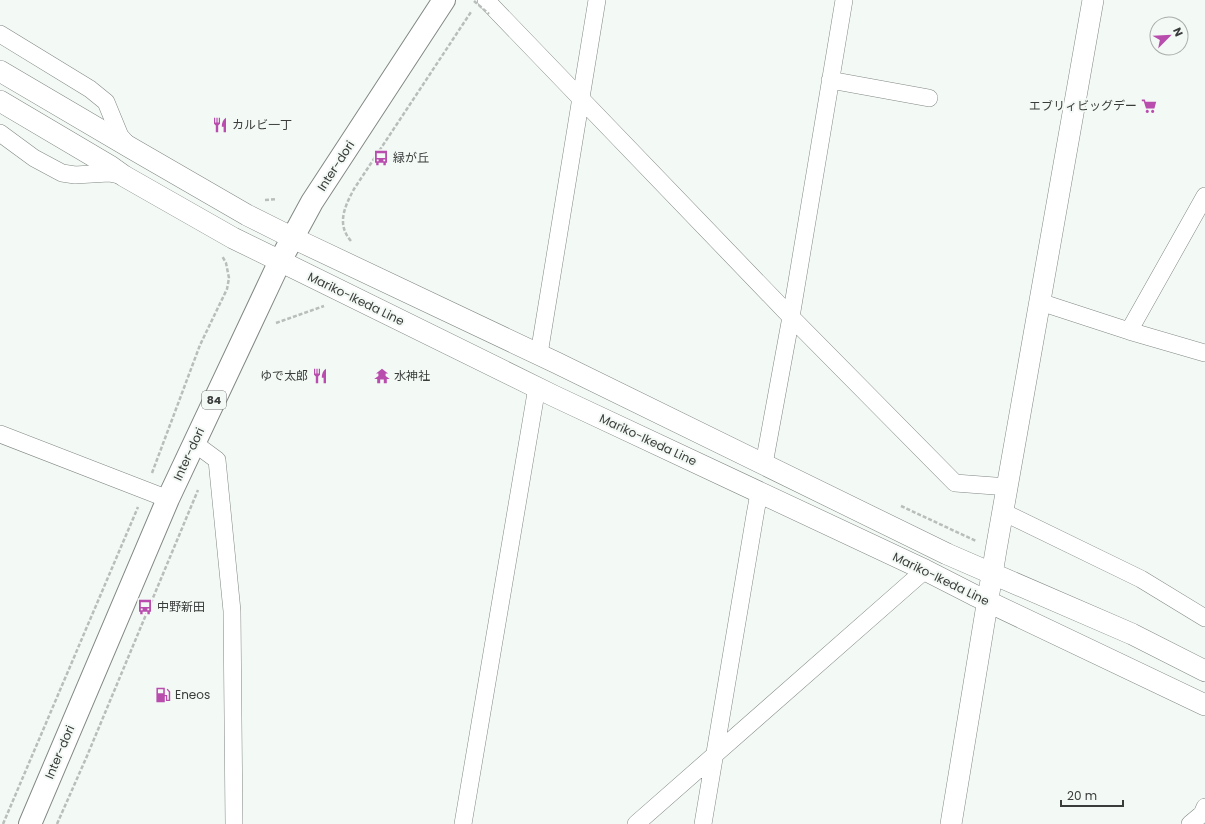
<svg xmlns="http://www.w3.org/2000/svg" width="1205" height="824" viewBox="0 0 1205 824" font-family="Poppins,'Noto Sans JP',sans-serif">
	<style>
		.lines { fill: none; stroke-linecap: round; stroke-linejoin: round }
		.minor-casing { stroke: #828884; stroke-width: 18 }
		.tertiary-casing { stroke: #828884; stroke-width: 22 }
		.primary-casing { stroke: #828884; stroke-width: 24 }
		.path { stroke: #b9bebb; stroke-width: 2.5; stroke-dasharray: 4 2; stroke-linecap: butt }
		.minor { stroke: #fff; stroke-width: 17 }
		.tertiary { stroke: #fff; stroke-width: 21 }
		.primary { stroke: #fff; stroke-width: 22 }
		.path-bridge { stroke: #b9bebb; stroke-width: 2.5; stroke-dasharray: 4 2; stroke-linecap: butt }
		.labels { text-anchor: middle; stroke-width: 4; stroke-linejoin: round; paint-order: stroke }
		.shield { fill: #f3f9f5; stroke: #727573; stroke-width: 1 }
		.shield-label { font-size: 11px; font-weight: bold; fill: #3a3c3b }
		.poi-label { font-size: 12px; fill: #3a3c3b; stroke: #f3f9f5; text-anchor: start }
		.street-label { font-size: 12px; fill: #3a3c3b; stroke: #f3f9f5 }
	</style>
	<rect width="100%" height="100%" fill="#f3f9f5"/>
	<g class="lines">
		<g class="minor-casing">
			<path id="minor" d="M 486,0 L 791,317 L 955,483 L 1008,487
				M 0,34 L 90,89 L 106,102 L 120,136 L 128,145
				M 830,80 L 929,98
				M 0,133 L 34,158 L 62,173 L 75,175 L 109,173 L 124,176
				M 1040,302 L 1129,331 L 1205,353
				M 1129,331 L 1205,196
				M 539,354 L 597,0
				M 0,434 L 168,499
				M 194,443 L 217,460 L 232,611 L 234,824
				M 764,464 L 791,317 L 844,0
				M 1003,512 L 1141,579 L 1205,618
				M 463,824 L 537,387
				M 636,824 L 925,570
				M 703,824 L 755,515 L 759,493
				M 1190,824 L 1202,814 L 1205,807"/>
		</g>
		<g class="tertiary-casing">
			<path id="tertiary" d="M 0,71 L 131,148 L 247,215 L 293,238 L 557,363 L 947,554 L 1132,634 L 1205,671
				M 0,101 L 110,166 L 124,176 L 233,238 L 280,261 L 554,396 L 925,570 L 974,595 L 1205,705
				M 951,824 L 996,550 L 1093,0"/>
		</g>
		<g class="primary-casing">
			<path id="primary" d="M 30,824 L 168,499 L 280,261 L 312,202 L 444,0"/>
		</g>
		<path class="path" d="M 265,200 L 277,199
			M 351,241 C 336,224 345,206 354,189 L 471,12
			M 276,323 L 324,306
			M 152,473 L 200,345 L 227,289 L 229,278 L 226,263 L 222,256
			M 901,506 L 976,541
			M 3,824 L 138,507
			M 57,824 L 87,756 L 198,490"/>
		<use href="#minor" class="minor"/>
		<use href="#tertiary" class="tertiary"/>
		<use href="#primary" class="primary"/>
		<path class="path-bridge" d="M 474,1 L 489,14"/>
	</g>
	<defs>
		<g id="supermarket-bare" transform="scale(1.2)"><path d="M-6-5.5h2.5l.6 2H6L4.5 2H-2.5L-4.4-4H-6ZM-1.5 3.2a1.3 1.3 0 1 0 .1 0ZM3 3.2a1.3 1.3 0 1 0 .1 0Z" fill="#b94dae" stroke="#f3f9f5" stroke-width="2.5" paint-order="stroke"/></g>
		<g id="restaurant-bare" transform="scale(1.2)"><path d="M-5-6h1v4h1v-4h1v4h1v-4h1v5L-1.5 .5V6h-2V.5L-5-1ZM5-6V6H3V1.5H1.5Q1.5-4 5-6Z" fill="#b94dae" stroke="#f3f9f5" stroke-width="2.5" paint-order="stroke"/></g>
		<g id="bus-bare" transform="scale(1.2)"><path d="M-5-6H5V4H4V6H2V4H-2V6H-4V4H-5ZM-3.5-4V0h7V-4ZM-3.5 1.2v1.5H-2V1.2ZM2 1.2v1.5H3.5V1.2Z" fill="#b94dae" stroke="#f3f9f5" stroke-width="2.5" paint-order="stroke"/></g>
		<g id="temple-bare" transform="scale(1.2)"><path d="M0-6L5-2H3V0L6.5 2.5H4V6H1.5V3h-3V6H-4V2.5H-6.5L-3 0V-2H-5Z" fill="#b94dae" stroke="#f3f9f5" stroke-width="2.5" paint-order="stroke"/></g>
		<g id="fuel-bare" transform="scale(1.2)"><path d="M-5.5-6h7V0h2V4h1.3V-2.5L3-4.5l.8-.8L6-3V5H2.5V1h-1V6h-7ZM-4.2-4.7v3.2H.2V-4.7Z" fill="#b94dae" stroke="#f3f9f5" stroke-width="2.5" paint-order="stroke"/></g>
	</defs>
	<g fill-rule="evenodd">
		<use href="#supermarket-bare" x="1149" y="106"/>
		<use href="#restaurant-bare" x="220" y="125"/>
		<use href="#bus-bare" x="381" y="158"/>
		<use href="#restaurant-bare" x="320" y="376"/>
		<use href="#temple-bare" x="382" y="376"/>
		<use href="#bus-bare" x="145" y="607"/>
		<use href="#fuel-bare" x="163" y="695"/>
	</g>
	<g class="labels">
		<rect class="shield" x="202" y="391" width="24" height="18" rx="3"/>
		<g class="shield-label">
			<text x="214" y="404">84</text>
		</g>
		<g class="poi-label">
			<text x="1137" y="110" text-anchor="end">エブリィビッグデー</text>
			<text x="232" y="129">カルビ一丁</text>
			<text x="393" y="162">緑が丘</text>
			<text x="308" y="380" text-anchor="end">ゆで太郎</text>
			<text x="394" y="380">水神社</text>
			<text x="157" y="611">中野新田</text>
			<text x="175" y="699">Eneos</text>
		</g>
		<g class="street-label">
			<text transform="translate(336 166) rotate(-57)" y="4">Inter-dori</text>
			<text transform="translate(356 299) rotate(26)" y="4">Mariko-Ikeda Line</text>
			<text transform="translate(648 440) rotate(25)" y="4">Mariko-Ikeda Line</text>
			<text transform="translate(189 454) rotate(-65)" y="4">Inter-dori</text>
			<text transform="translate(941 579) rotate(26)" y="4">Mariko-Ikeda Line</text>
			<text transform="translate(60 752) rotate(-67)" y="4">Inter-dori</text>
		</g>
	</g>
	<g transform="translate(1169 36) rotate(66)"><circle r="19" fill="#f3f9f5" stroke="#a9adab"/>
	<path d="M0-3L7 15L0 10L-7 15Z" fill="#b94dae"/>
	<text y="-6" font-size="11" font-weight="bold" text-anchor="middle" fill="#3a3c3b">N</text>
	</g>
	<path d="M1061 800v6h62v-6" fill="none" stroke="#3a3c3b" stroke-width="2"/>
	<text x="1067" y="800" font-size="12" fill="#3a3c3b" stroke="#f3f9f5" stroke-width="3" paint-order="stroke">20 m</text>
</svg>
